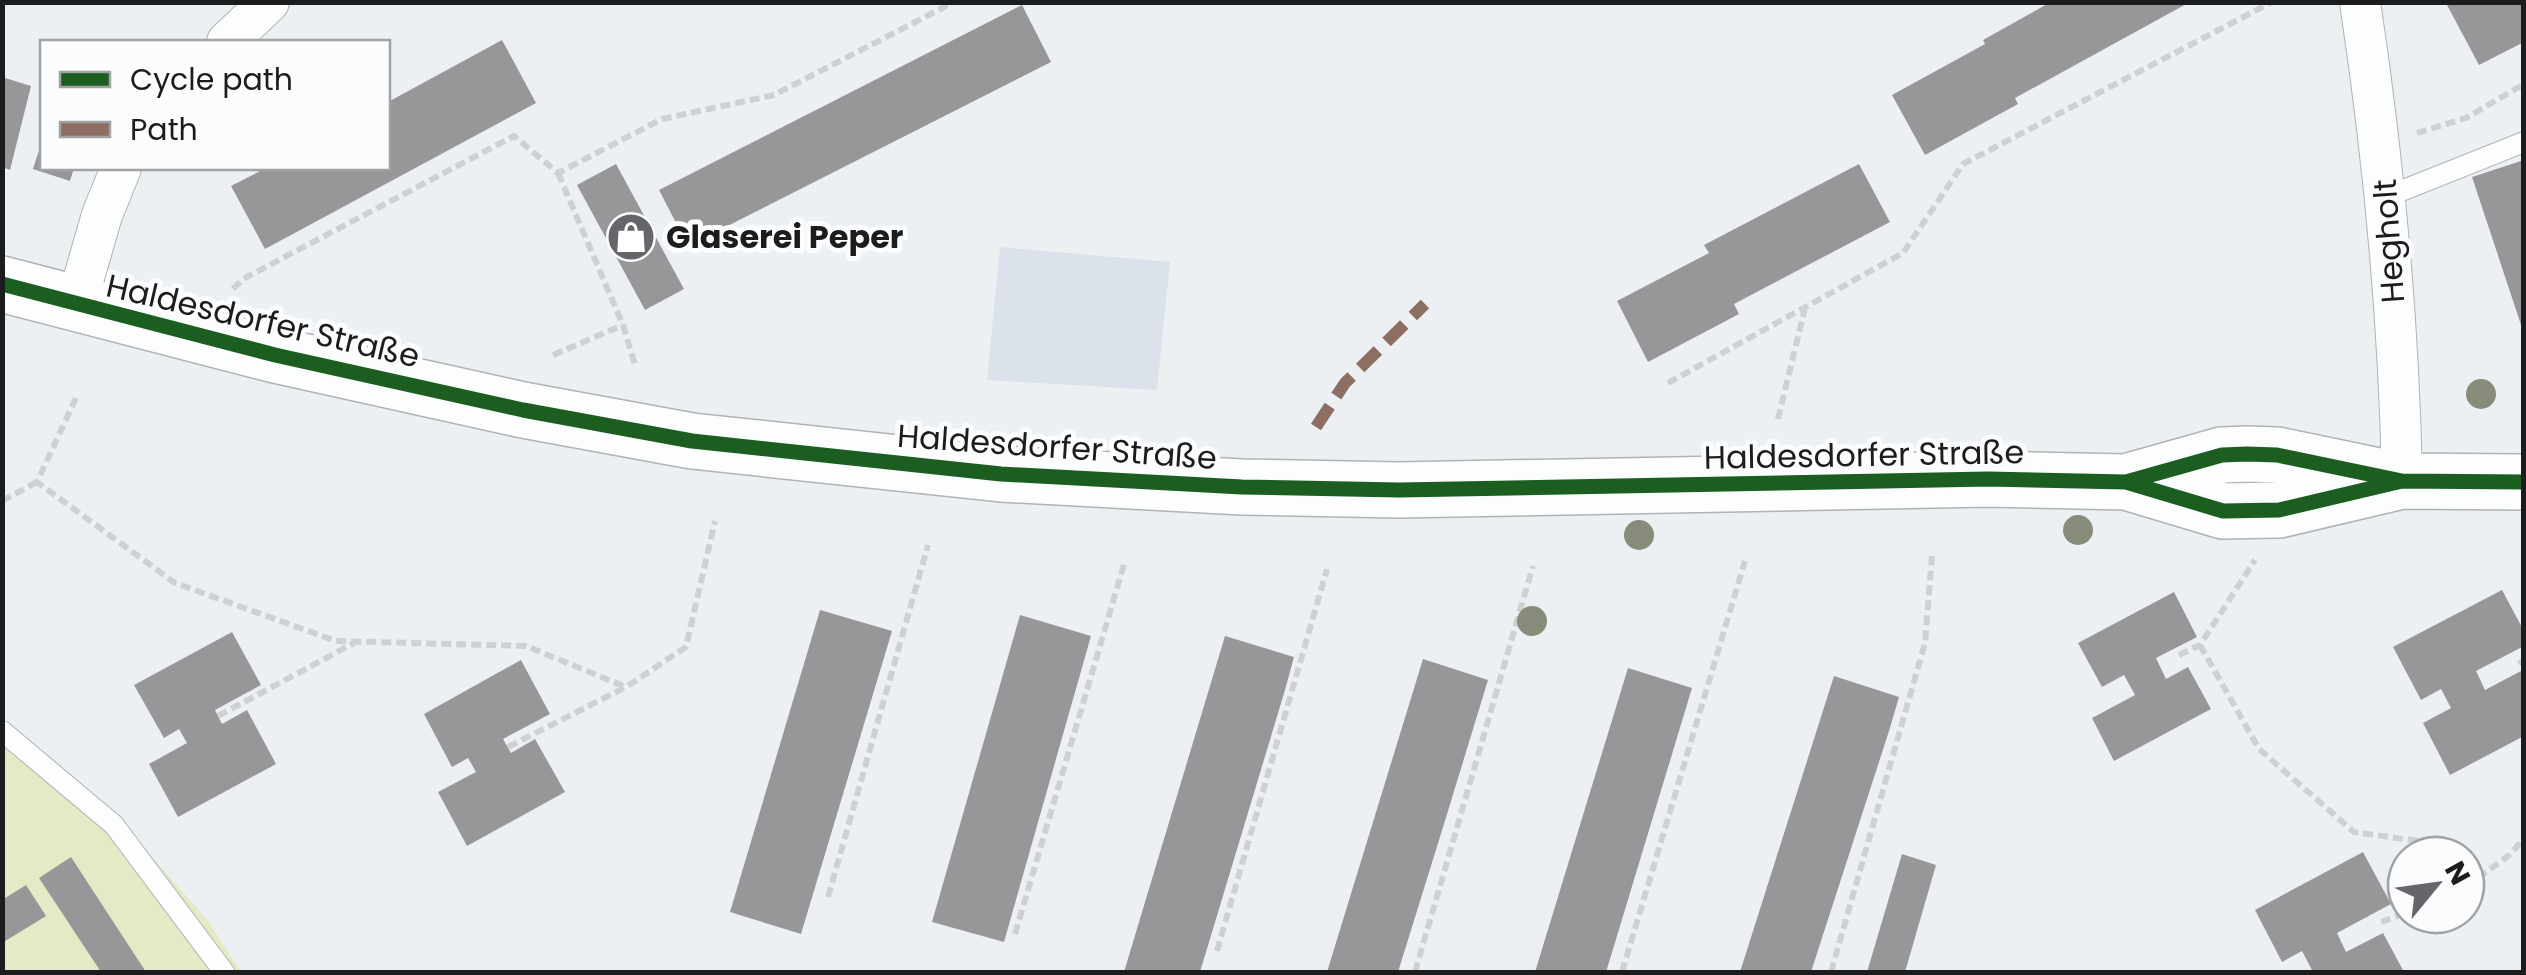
<svg xmlns="http://www.w3.org/2000/svg" width="2526" height="975" viewBox="0 0 2526 975" font-family="Poppins,sans-serif">
	<style>
		.built { fill: #dce2ea }
		.green { fill: #e3eac5 }
		.building { fill: #979799 }
		.lines { fill: none; stroke-linecap: round; stroke-linejoin: round }
		.lane-casing { stroke: #b0b2b5; stroke-width: 22 }
		.street-casing { stroke: #b0b2b5; stroke-width: 42 }
		.secondary-casing { stroke: #b0b2b5; stroke-width: 58 }
		.path { stroke: #cfd0d2; stroke-width: 6; stroke-dasharray: 10 5; stroke-linecap: butt }
		.lane { stroke: #fcfdfd; stroke-width: 20 }
		.street { stroke: #fcfdfd; stroke-width: 40 }
		.secondary { stroke: #fcfdfd; stroke-width: 55 }
		.quiet { stroke: #8d6e63; stroke-width: 12; stroke-dasharray: 25 12; stroke-linecap: butt }
		.cycleway-casing { stroke: #fafcfe; stroke-width: 21 }
		.cycleway { stroke: #1b5e20; stroke-width: 15 }
		.tree { fill: #878b7a }
		.labels { text-anchor: middle; stroke-width: 10; stroke-linejoin: round; paint-order: stroke }
		.poi-label { font-size: 32px; font-weight: bold; fill: #1a1c1e; stroke: #fafcfe; text-anchor: start }
		.street-label { font-size: 32px; fill: #1a1c1e; stroke: #fafcfe }
	</style>
	<rect width="100%" height="100%" fill="#edf0f3"/>
	<path class="built" d="M 1000,247 L 1170,262 L 1157,390 L 987,380 Z"/>
	<path class="green" d="M 2,729 L 111,810 L 209,922 L 241,972 L 3,972 Z"/>
	<path class="building" d="M 2051,2 L 2190,2 L 2015,98 L 2018,104 L 1925,155 L 1892,95 L 1985,44 L 1983,40 Z
		M 2452,2 L 2524,2 L 2524,42 L 2479,65 L 2447,5 Z
		M 1022,5 L 1051,62 L 688,246 L 659,190 Z
		M 502,40 L 536,103 L 265,249 L 231,186 L 266,168 L 388,168 L 388,102 Z
		M 2,77 L 31,86 L 10,170 L 2,167 Z
		M 42,141 L 42,168 L 74,168 L 70,181 L 33,169 Z
		M 2524,160 L 2524,331 L 2523,331 L 2472,177 Z
		M 616,164 L 684,289 L 645,310 L 577,185 Z
		M 1859,164 L 1890,222 L 1734,304 L 1739,314 L 1648,362 L 1617,301 L 1709,253 L 1704,245 Z
		M 2502,590 L 2524,631 L 2524,646 L 2476,671 L 2485,690 L 2521,671 L 2524,736 L 2450,775 L 2423,723 L 2451,708 L 2441,689 L 2421,700 L 2393,647 Z
		M 2174,592 L 2197,637 L 2156,658 L 2166,679 L 2188,667 L 2211,709 L 2114,761 L 2092,718 L 2135,695 L 2124,675 L 2102,687 L 2078,643 Z
		M 820,610 L 892,631 L 801,934 L 730,912 Z
		M 1020,615 L 1091,636 L 1004,942 L 932,922 Z
		M 232,632 L 261,685 L 215,710 L 222,724 L 247,710 L 276,764 L 178,817 L 149,764 L 187,743 L 179,729 L 164,738 L 134,685 Z
		M 1225,636 L 1294,657 L 1285,690 L 1200,972 L 1124,972 Z
		M 1423,659 L 1488,680 L 1444,824 L 1398,972 L 1327,972 Z
		M 521,660 L 550,714 L 503,739 L 511,753 L 535,739 L 565,792 L 467,846 L 438,792 L 476,772 L 468,758 L 452,767 L 424,714 Z
		M 1628,668 L 1692,688 L 1617,936 L 1606,972 L 1535,972 Z
		M 1834,676 L 1899,697 L 1889,731 L 1811,972 L 1740,972 Z
		M 2363,852 L 2391,904 L 2337,933 L 2346,952 L 2383,933 L 2404,972 L 2313,972 L 2302,951 L 2282,962 L 2255,910 Z
		M 1902,854 L 1936,865 L 1905,972 L 1867,972 Z
		M 71,857 L 146,972 L 101,972 L 39,878 Z
		M 26,885 L 46,916 L 2,943 L 2,900 Z"/>
	<g class="lines">
		<g class="lane-casing">
			<path id="lane" d="M 2386,197 L 2524,142
				M 2,731 L 114,825 L 224,972"/>
		</g>
		<g class="street-casing">
			<path id="street" d="M 2360,2 C 2384,161 2399,321 2402,481
				M 227,42 L 269,2
				M 76,305 L 102,215 L 121,168"/>
		</g>
		<g class="secondary-casing">
			<path id="secondary" d="M 2,284 L 275,355 L 523,410 L 692,441 L 1001,474 L 1242,487 L 1399,490 L 1988,479 L 2126,482 L 2223,511 L 2279,510 L 2402,481
				M 2126,482 L 2222,455 L 2247,454 L 2277,455 L 2402,481 L 2524,482"/>
		</g>
		<path class="path" d="M 2417,133 L 2466,118 L 2524,84
			M 558,173 L 623,325 L 635,365
			M 233,289 L 243,279 L 514,136 L 558,173 L 662,119 L 774,95 L 954,2
			M 553,355 L 623,325
			M 1668,383 L 1903,253 L 1963,164 L 2272,2
			M 76,398 L 37,482 L 175,583 L 336,641 L 526,646 L 626,687
			M 1778,419 L 1805,308
			M 2,501 L 37,482
			M 2200,645 L 2259,749 L 2354,832 L 2418,841 L 2419,855
			M 2179,655 L 2200,645 L 2255,560
			M 2519,660 L 2524,665
			M 218,716 L 356,642
			M 508,747 L 626,687 L 686,647 L 715,521
			M 2466,887 L 2508,856 L 2524,839
			M 828,897 L 928,545
			M 2381,922 L 2406,913
			M 1015,934 L 1125,561
			M 1217,951 L 1327,569
			M 1415,972 L 1533,566
			M 1622,972 L 1745,561
			M 1831,972 L 1925,643 L 1932,556"/>
		<use href="#lane" class="lane"/>
		<use href="#street" class="street"/>
		<use href="#secondary" class="secondary"/>
		<path class="quiet" d="M 1316,427 L 1345,383 L 1425,304"/>
		<g class="cycleway-casing">
			<path id="cycleway" d="M 2,284 L 275,355 L 523,410 L 692,441 L 1001,474 L 1242,487 L 1399,490 L 1988,479 L 2126,482 L 2223,511 L 2279,510 L 2402,481
				M 2126,482 L 2222,455 L 2247,454 L 2277,455 L 2402,481 L 2524,482"/>
		</g>
		<use href="#cycleway" class="cycleway"/>
	</g>
	<g class="tree">
		<circle cx="2481" cy="394" r="15"/>
		<circle cx="2078" cy="530" r="15"/>
		<circle cx="1639" cy="535" r="15"/>
		<circle cx="1532" cy="621" r="15"/>
	</g>
	<defs>
		<g id="shop-disc" transform="scale(2.5)"><circle r="9.5" fill="#646669" stroke="#fafcfe"/><path d="M-5-2.5h2.3a2.7 3.5 0 0 1 5.4 0H5L5.5 6h-11ZM-1.5-2.5h3a1.5 2.3 0 0 0-3 0Z" fill="#fff"/></g>
	</defs>
	<g fill-rule="evenodd">
		<use href="#shop-disc" x="631" y="237"/>
	</g>
	<g class="labels">
		<g class="poi-label">
			<text x="666" y="248">Glaserei Peper</text>
		</g>
		<g class="street-label">
			<text transform="translate(2389 241) rotate(-94)" y="11">Hegholt</text>
			<text transform="translate(263 321) rotate(13)" y="11">Haldesdorfer Straße</text>
			<text transform="translate(1057 447) rotate(4)" y="11">Haldesdorfer Straße</text>
			<text transform="translate(1864 455) rotate(-1)" y="11">Haldesdorfer Straße</text>
		</g>
	</g>
	<rect width="2526" height="975" fill="none" stroke="#1a1c1e" stroke-width="10"/>
	<rect x="40" y="40" width="350" height="130" fill="#fafcfe" stroke="#a0a2a4" stroke-width="2.5"/>
	<rect x="60" y="72" width="50" height="15" fill="#1b5e20" stroke="#a0a2a4" stroke-width="2.5"/>
	<text x="130" y="90" font-size="30" fill="#1a1c1e">Cycle path</text>
	<rect x="60" y="122" width="50" height="15" fill="#8d6e63" stroke="#a0a2a4" stroke-width="2.5"/>
	<text x="130" y="140" font-size="30" fill="#1a1c1e">Path</text>
	<g transform="translate(2436 885) rotate(61)"><circle r="48" fill="#fafcfe" stroke="#a0a2a4" stroke-width="2.5"/>
	<path d="M0-8L18 38L0 25L-18 38Z" fill="#646669"/>
	<text y="-15" font-size="28" font-weight="bold" text-anchor="middle" fill="#1a1c1e">N</text>
	</g>
</svg>
